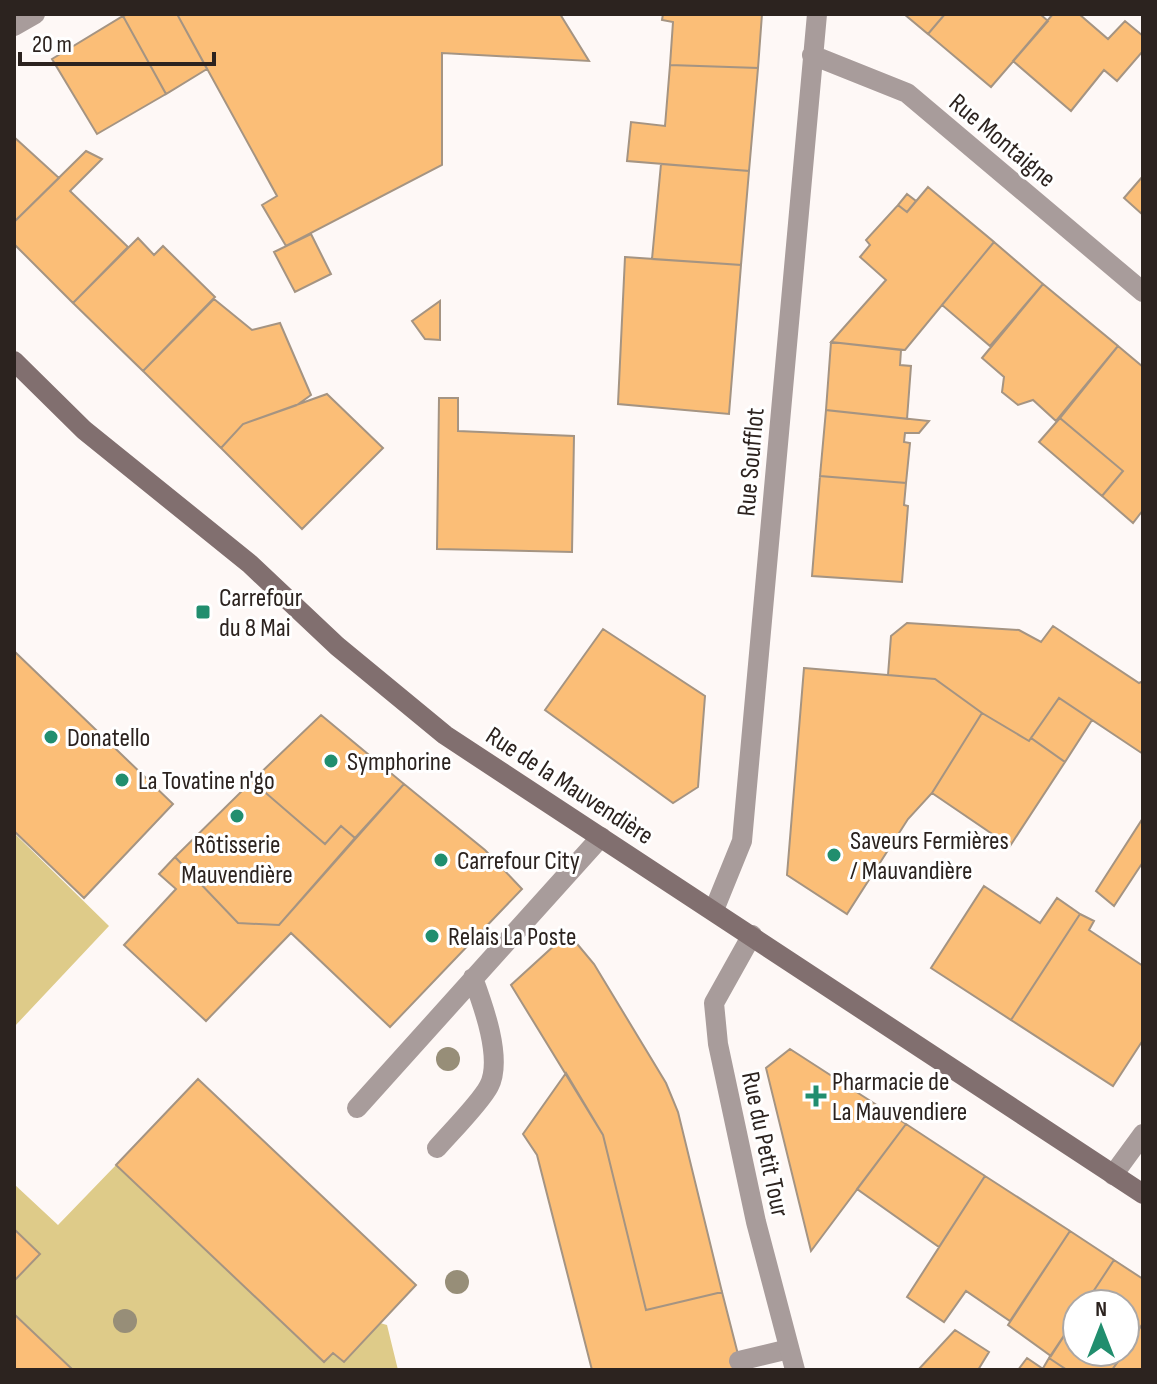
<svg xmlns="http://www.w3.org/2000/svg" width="1157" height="1384" viewBox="0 0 1157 1384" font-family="'Sofia Sans Condensed',sans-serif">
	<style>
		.grass { fill: #decb89 }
		.building { fill: #fbbe77; stroke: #a59482; stroke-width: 2 }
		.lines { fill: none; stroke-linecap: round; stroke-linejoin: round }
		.lane { stroke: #a89c9b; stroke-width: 20 }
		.street { stroke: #a89c9b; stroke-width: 20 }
		.secondary { stroke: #816f6f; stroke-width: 20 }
		.tree { fill: #978e78 }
		.poi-dot { fill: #218e6e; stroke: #fff; stroke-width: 3 }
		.labels { text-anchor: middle; stroke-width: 6; stroke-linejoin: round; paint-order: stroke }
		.street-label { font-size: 26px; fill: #2c231f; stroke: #fff }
		.poi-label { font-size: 26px; fill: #2c231f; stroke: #fff; text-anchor: start }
	</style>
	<rect width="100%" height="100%" fill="#fef8f6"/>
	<path class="grass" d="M 14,833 L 109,926 L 14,1027 Z
		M 116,1165 L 324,1362 L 333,1353 L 344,1362 L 380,1323 L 387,1325 L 398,1370 L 73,1370 L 14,1314 L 14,1281 L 40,1254 L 14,1229 L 14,1184 L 58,1225 Z"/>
	<path class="building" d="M 128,14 L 177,14 L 207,69 L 166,94 L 123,16 Z
		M 177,14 L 560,14 L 589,61 L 442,53 L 442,165 L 286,246 L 262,205 L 277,196 Z
		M 663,14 L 762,14 L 758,68 L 670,65 L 673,22 L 662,20 Z
		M 904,14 L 945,14 L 928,34 Z
		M 945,14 L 1040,14 L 1048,21 L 991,87 L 928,34 Z
		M 1053,14 L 1079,14 L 1108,39 L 1125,21 L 1143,36 L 1143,51 L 1117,81 L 1104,70 L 1071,111 L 1013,61 Z
		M 123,16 L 166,94 L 97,134 L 52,59 Z
		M 670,65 L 758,68 L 749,171 L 627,161 L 631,122 L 665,126 Z
		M 14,137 L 59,178 L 14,222 Z
		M 86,151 L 102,159 L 70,191 L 128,247 L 73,303 L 14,244 L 14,222 Z
		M 661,164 L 749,171 L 741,265 L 652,259 Z
		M 1143,176 L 1143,215 L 1124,198 Z
		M 928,187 L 994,242 L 905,350 L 831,342 L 886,280 L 860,257 L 870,245 L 866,240 L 898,205 L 907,212 Z
		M 907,194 L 916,201 L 907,212 L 898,205 Z
		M 311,234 L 331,274 L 295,292 L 274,252 Z
		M 138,238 L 154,255 L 163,246 L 215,297 L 143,371 L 73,303 Z
		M 994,242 L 1043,284 L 990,346 L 942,305 Z
		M 625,257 L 741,265 L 729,414 L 618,404 Z
		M 1043,284 L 1118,346 L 1056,421 L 1033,400 L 1018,405 L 1002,392 L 1004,377 L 982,358 Z
		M 214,299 L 252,330 L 280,323 L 311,395 L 297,405 L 243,424 L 221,448 L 143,371 Z
		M 440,301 L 440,340 L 425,339 L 412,321 Z
		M 831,342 L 901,350 L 900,365 L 911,366 L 907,419 L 826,410 Z
		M 1118,346 L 1143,367 L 1143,510 L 1133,523 L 1102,496 L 1123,471 L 1060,418 Z
		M 327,394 L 383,448 L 302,529 L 221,448 L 243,424 Z
		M 439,398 L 458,398 L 458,431 L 574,436 L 572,552 L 437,549 Z
		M 826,410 L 929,421 L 919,433 L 905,433 L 904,442 L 910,443 L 906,483 L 820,476 Z
		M 1060,418 L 1123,471 L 1102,496 L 1039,442 Z
		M 820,476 L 906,483 L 904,505 L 908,506 L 902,582 L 812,576 Z
		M 907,623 L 1019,630 L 1041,642 L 1053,626 L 1139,683 L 1143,681 L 1143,754 L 1059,698 L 1029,741 L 982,713 L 935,679 L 888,675 L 891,636 Z
		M 603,629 L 705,696 L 698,787 L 673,803 L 545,710 Z
		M 14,651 L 173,804 L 84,898 L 14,831 Z
		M 804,668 L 935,679 L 982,713 L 932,793 L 908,819 L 847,914 L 787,875 Z
		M 1059,698 L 1092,720 L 1065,762 L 1031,738 Z
		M 982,713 L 1029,741 L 1031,738 L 1065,762 L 1010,846 L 932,793 Z
		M 321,715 L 404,784 L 355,838 L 341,826 L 325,844 L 252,781 Z
		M 252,781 L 325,844 L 341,826 L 355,838 L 279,925 L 238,923 L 175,857 Z
		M 404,784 L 485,850 L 522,889 L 390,1027 L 291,933 L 206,1021 L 124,945 L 176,889 L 159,874 L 175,857 L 238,923 L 279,925 Z
		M 1143,818 L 1143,862 L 1114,906 L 1096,891 Z
		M 984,886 L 1040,923 L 1057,898 L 1080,914 L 1011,1020 L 931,968 Z
		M 1080,914 L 1094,921 L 1089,930 L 1143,966 L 1143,1040 L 1113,1086 L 1011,1020 Z
		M 568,933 L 594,964 L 666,1083 L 678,1112 L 722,1292 L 646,1310 L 603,1135 L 511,985 Z
		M 790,1049 L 906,1124 L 811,1251 L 766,1068 Z
		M 566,1073 L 603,1135 L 646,1310 L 722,1292 L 742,1370 L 592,1370 L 537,1155 L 523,1134 Z
		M 198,1079 L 416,1285 L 344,1362 L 333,1353 L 324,1362 L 116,1165 Z
		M 906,1124 L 985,1176 L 939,1247 L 857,1189 Z
		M 985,1176 L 1070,1231 L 1010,1321 L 966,1291 L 944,1322 L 907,1297 Z
		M 14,1229 L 40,1254 L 14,1281 Z
		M 1070,1231 L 1114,1260 L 1085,1304 L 1077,1304 L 1077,1316 L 1051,1356 L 1008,1325 Z
		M 1114,1260 L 1143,1279 L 1143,1323 L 1125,1350 L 1125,1304 L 1085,1304 Z
		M 14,1314 L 73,1370 L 14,1370 Z
		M 1077,1316 L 1077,1352 L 1124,1352 L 1112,1370 L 1067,1370 L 1049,1358 Z
		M 1143,1323 L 1143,1370 L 1112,1370 L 1125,1352 Z
		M 955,1330 L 989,1352 L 978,1370 L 918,1370 Z
		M 1027,1358 L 1043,1369 L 1042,1370 L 1018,1370 Z
		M 1049,1358 L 1067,1370 L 1042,1370 Z"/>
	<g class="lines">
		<path class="lane" d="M 357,1108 L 601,837
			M 437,1148 C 450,1133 481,1102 489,1086 C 503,1059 483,1005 473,978
			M 739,1361 L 789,1349"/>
		<path class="street" d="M 14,26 L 35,14
			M 812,55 L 907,93 L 1143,292
			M 714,910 L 742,841 L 817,14
			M 752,935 L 714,1003 L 718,1044 L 756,1222 L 795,1370
			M 1113,1175 L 1143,1134"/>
		<path class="secondary" d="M 14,361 L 84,430 L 250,564 L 337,646 L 445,735 L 1143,1194"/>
	</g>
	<g class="tree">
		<circle cx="448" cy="1059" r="12"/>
		<circle cx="457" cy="1282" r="12"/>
		<circle cx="125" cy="1321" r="12"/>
	</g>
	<g class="poi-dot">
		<rect x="195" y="604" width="16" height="16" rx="4"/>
		<circle cx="51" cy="737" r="8"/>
		<circle cx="331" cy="761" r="8"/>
		<circle cx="122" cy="780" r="8"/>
		<circle cx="237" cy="816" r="8"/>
		<circle cx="834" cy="855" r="8"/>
		<circle cx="441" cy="860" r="8"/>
		<circle cx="432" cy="936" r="8"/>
		<path d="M812 1084h8v8h8v8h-8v8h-8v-8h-8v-8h8z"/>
	</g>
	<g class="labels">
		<g class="street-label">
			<text transform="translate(1003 140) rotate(40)" y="9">Rue Montaigne</text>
			<text transform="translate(750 462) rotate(-85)" y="9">Rue Soufflot</text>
			<text transform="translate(570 785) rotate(33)" y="9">Rue de la Mauvendière</text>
			<text transform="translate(766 1144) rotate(78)" y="9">Rue du Petit Tour</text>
		</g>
		<g class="poi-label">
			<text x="219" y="606">Carrefour<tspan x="219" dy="30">du 8 Mai</tspan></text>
			<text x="67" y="746">Donatello</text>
			<text x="347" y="770">Symphorine</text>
			<text x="138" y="789">La Tovatine n'go</text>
			<text x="850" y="849">Saveurs Fermières<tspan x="850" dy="30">/ Mauvandière</tspan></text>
			<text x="237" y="853" text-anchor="middle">Rôtisserie<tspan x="237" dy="30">Mauvendière</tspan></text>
			<text x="457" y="869">Carrefour City</text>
			<text x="448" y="945">Relais La Poste</text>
			<text x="832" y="1090">Pharmacie de<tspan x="832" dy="30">La Mauvendiere</tspan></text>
		</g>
	</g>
	<rect width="1157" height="1384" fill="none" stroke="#2c231f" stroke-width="32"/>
	<g transform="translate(1101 1328)"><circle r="38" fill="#ffffff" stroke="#aba7a5" stroke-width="2"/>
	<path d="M0-6L14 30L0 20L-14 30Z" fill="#218e6e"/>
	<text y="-12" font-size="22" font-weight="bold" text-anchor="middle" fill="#2c231f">N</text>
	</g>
	<path d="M20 52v12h194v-12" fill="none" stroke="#2c231f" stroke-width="4"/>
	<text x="32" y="52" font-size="24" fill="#2c231f" stroke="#ffffff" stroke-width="6" paint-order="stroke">20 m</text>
</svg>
